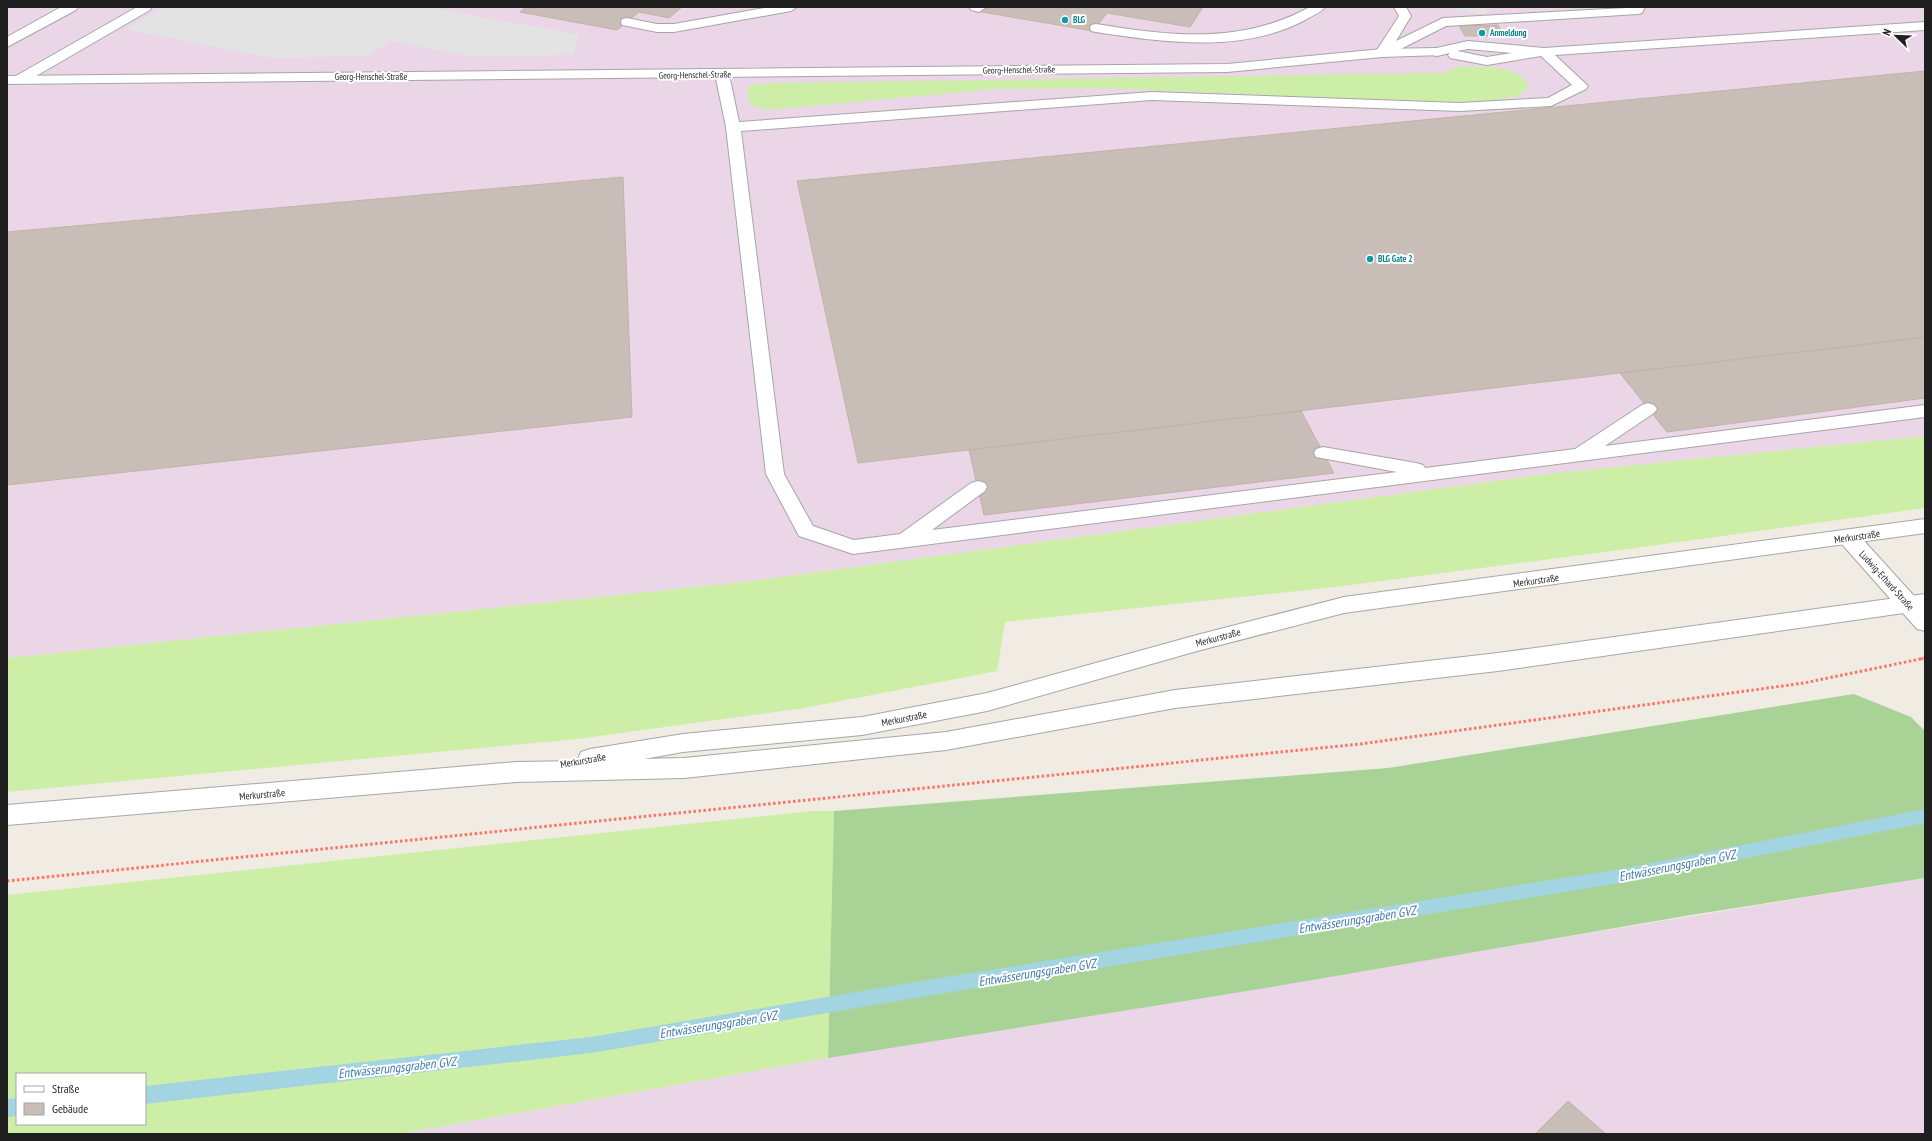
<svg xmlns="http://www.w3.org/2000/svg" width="1932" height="1141" viewBox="0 0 1932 1141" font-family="'PT Sans Narrow',sans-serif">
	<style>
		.industrial { fill: #ead6e7 }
		.grass { fill: #cceea7; fill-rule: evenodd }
		.forest { fill: #a9d396 }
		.parking { fill: #e3e3e3 }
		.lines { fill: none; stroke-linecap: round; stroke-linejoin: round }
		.stream { fill: #a2d4e1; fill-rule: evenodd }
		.building { fill: #c9beb7; stroke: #c3b2a6 }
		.service-casing { stroke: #a6a6a6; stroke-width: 2 }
		.minor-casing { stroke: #a6a6a6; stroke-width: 2 }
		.tertiary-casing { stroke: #a6a6a6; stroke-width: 2 }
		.path-far1 { stroke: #ff7367; stroke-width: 2.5; stroke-dasharray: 2 2; stroke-linecap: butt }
		.path { stroke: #ff7367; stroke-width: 3; stroke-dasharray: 2.5 2.5; stroke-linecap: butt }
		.service { fill: #fff; fill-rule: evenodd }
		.minor { fill: #fff; fill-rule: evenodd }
		.tertiary { fill: #fff; fill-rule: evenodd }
		.culture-dot { fill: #0f9aa8; stroke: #fff; stroke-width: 1.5 }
		.labels { text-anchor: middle; stroke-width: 4; stroke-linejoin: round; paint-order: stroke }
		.far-culture-label { font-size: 9px; font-weight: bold; fill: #0d838f; stroke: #fff; text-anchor: start }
		.far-street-label { font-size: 9px; fill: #1f1f1f; stroke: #fff }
		.street-label { font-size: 10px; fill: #1f1f1f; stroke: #fff }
		.near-water-label { font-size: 13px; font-style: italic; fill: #417aae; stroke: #fff }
	</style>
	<rect width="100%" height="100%" fill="#f0ece4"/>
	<path class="industrial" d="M 7,7 L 1925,7 L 1925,436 L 1555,473 L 735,583 L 7,658 Z
		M 1925,878 L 1925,1134 L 399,1134 L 828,1058 Z"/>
	<path class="grass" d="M 1456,67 C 1479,67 1511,63 1527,82 L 1526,90 L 1518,96 L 1469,104 L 1107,88 L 995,89 L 778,109 L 761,109 L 750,104 L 747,89 L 752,85 L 776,83 L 1445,73 Z
		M 1925,436 L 1925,508 L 1636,548 L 1335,587 L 1005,622 L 997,671 L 804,708 L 577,739 L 7,792 L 7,658 L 735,583 L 1555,473 Z
		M 812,811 L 834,811 L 828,1058 L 399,1134 L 7,1134 L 7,895 ZM 17,1074 L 145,1074 L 145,1124 L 17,1124 Z"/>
	<path class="forest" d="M 1854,694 L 1911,717 L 1925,731 L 1925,878 L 1691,915 L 1266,988 L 828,1058 L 834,811 L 1388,768 Z"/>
	<path class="parking" d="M 163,7 L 428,7 L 579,35 L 572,55 L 467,56 L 390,41 L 368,56 L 273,58 L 125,29 Z
		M 1445,7 L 1488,7 L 1485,15 Z"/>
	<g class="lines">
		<path class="stream" d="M 1925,809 L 1925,823 L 1626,882 L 927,996 L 591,1053 L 145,1104 L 145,1086 L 591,1037 L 927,980 L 1626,868 Z
			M 17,1098 L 17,1116 L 7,1117 L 7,1099 Z"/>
	</g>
	<path class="building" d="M 526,7 L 682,7 L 669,18 L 639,12 L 617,30 L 520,12 Z
		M 980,7 L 1203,7 L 1190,27 L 1107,13 L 1093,31 L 976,11 Z
		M 1498,25 L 1504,36 L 1465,36 L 1459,26 Z
		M 1925,71 L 1925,337 L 858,463 L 797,181 Z
		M 623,177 L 632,417 L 7,485 L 7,232 Z
		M 1923,338 L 1925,340 L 1925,398 L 1667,432 L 1620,373 Z
		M 1301,411 L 1334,473 L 984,515 L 969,450 Z
		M 1568,1101 L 1606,1134 L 1535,1134 Z"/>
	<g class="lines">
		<g class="service-casing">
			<path id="service" d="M 137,7 L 152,7 L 150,10 L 24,83 L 14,83 L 12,80 L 14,77 Z
				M 770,7 L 797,7 L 791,11 L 674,32 L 657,32 L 622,25 L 621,22 L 622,19 L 627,18 L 657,24 L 674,24 Z
				M 969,7 L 985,7 L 985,8 L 979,12 L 971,10 Z
				M 1310,7 L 1325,7 C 1321,13 1311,16 1305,20 C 1242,54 1163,42 1096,32 L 1091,31 L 1090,28 L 1091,25 L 1096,24 C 1171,36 1240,45 1310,7 Z
				M 1394,7 L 1406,7 L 1411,16 L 1396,41 L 1443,18 L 1645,7 L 1642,13 L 1638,14 L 1446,26 L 1387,56 L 1377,56 L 1375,53 L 1399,16 Z
				M 1925,22 L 1925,30 L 1555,55 L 1588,86 L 1586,89 L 1551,106 L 1460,111 L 1152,100 L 741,131 L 784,474 L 813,526 L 854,540 L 900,534 L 971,483 L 978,481 L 985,483 L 987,487 L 985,491 L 932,530 L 1397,472 L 1316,457 L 1314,453 L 1316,449 L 1323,447 L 1416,463 L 1423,465 L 1425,468 L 1575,449 L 1642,405 L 1648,403 L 1654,405 L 1657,409 L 1654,413 L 1605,446 L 1925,405 L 1925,417 L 853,554 L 799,536 L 766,474 L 726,127 L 715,74 L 717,71 L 727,71 L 729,74 L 739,122 L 1152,92 L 1460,103 L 1548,98 L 1572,85 L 1541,56 L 1487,65 L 1450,58 L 1448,55 L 1450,53 L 1437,56 L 1432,55 L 1430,52 L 1432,49 L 1468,41 L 1544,48 ZM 1468,49 L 1512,53 L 1487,57 L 1457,51 Z"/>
		</g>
		<g class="minor-casing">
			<path id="minor" d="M 61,7 L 78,7 L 76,10 L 7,47 L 7,37 Z
				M 1437,48 L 1442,49 L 1444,52 L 1442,55 L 1382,57 L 1227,72 L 7,84 L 7,76 L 1227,64 L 1382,49 Z
				M 1848,530 L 1856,532 L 1925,608 L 1925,631 L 1917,629 L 1840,542 L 1837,537 L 1840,532 Z"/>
		</g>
		<g class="tertiary-casing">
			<path id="tertiary" d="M 1925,519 L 1925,533 L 1344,613 L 1197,651 L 987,711 L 862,735 L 683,752 L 644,759 L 684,758 L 946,732 L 1175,690 L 1498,653 L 1925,594 L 1925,610 L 1498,671 L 1175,708 L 946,750 L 684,778 L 516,782 L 7,825 L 7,805 L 516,762 L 579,761 L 578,759 L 581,752 L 590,749 L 683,734 L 862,717 L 987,693 L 1197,635 L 1344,597 Z"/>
		</g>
		<path class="path-far1" d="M 1921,659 L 1925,658"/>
		<path class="path" d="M 7,881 L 1360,744 L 1804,683 L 1925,658"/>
		<use href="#service" class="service"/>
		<use href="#minor" class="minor"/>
		<use href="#tertiary" class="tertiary"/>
	</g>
	<g class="culture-dot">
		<circle cx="1065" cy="20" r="4"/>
		<circle cx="1482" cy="33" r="4"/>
		<circle cx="1370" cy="259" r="4"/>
	</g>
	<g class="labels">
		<g class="far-culture-label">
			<text x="1073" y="23">BLG</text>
			<text x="1490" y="36">Anmeldung</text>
			<text x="1378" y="262">BLG Gate 2</text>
		</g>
		<g class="far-street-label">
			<text transform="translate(1019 70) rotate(-1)" y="3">Georg-Henschel-Straße</text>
			<text transform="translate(695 75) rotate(-1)" y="3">Georg-Henschel-Straße</text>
			<text x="371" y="80">Georg-Henschel-Straße</text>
		</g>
		<g class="street-label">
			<text transform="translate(1857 536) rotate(-8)" y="4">Merkurstraße</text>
			<text transform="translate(1536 580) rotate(-8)" y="4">Merkurstraße</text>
			<text transform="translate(1887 580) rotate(48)" y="4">Ludwig-Erhard-Straße</text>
			<text transform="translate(1218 637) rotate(-15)" y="4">Merkurstraße</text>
			<text transform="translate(904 718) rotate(-11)" y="4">Merkurstraße</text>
			<text transform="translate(583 760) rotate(-10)" y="4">Merkurstraße</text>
			<text transform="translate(262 794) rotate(-5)" y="4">Merkurstraße</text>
		</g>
		<g class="near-water-label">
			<text transform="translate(1677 865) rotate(-11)" y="5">Entwässerungsgraben GVZ</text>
			<text transform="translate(1357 919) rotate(-9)" y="5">Entwässerungsgraben GVZ</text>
			<text transform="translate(1037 972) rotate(-9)" y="5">Entwässerungsgraben GVZ</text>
			<text transform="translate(718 1024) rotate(-9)" y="5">Entwässerungsgraben GVZ</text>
			<text transform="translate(397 1067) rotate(-6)" y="5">Entwässerungsgraben GVZ</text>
		</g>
	</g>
	<rect width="1932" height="1141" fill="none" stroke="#1f1f1f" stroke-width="16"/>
	<rect x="16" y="1073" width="130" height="52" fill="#ffffff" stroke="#a5a5a5"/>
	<rect x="24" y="1086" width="20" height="6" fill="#ffffff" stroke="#a5a5a5"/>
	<text x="52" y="1093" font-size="12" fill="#1f1f1f">Straße</text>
	<rect x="24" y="1103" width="20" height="12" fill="#c9beb7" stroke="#a5a5a5"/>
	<text x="52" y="1113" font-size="12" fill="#1f1f1f">Gebäude</text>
	<g transform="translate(1896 36) rotate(293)" stroke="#ffffff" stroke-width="3" paint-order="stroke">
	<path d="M0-3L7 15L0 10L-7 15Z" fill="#1f1f1f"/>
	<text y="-6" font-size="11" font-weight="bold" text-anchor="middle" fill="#1f1f1f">N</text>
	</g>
</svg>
